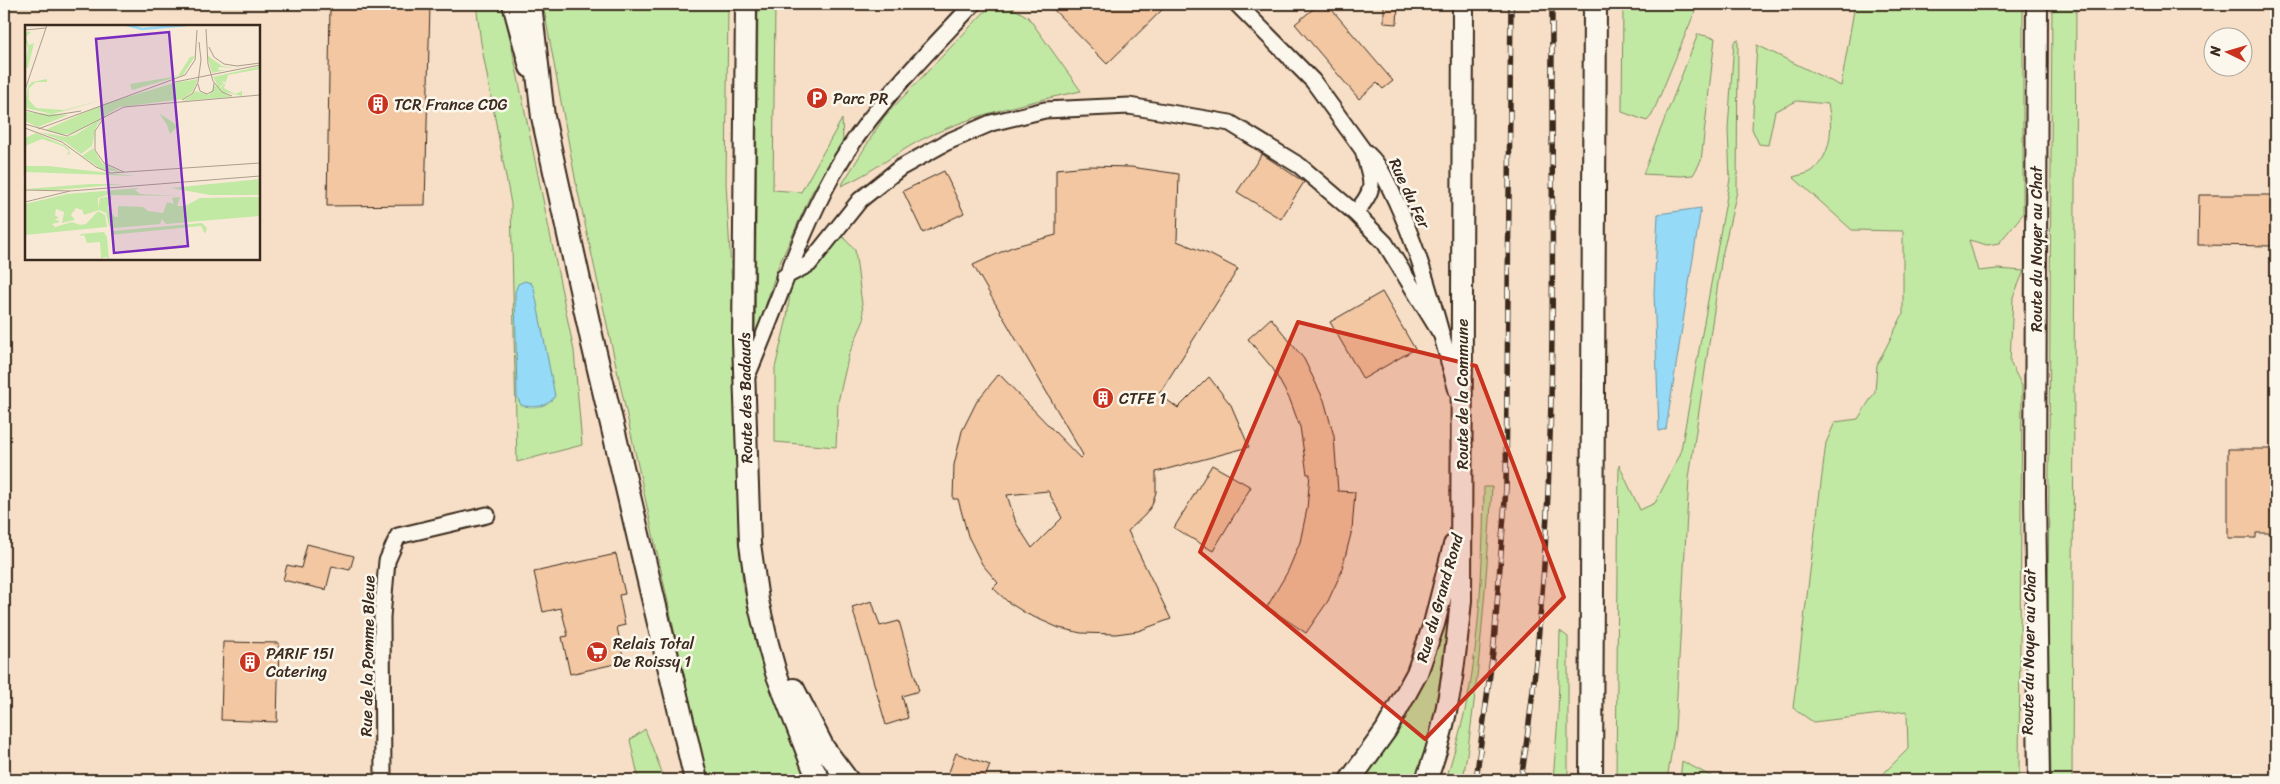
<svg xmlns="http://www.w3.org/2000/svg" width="2280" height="784" viewBox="0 0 2280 784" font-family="Sriracha,sans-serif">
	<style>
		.built { fill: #f6dfc6; fill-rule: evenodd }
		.green { fill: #c2e9a4; stroke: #7e8a61 }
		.water { fill: #95daf7; stroke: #7194a0 }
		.building { fill: #f2c7a2; stroke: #3b2a1e; fill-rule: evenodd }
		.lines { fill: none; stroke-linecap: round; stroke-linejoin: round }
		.street-casing { stroke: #3b2a1e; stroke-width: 19 }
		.secondary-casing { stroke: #3b2a1e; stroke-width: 24 }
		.primary-casing { stroke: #3b2a1e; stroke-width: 26 }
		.street { stroke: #fbf7ec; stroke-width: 15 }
		.secondary { stroke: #fbf7ec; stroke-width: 20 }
		.primary { stroke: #fbf7ec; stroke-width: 22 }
		.rail-casing { stroke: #3b2a1e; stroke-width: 5.5 }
		.rail { stroke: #fbf7ec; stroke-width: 4; stroke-dasharray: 11; stroke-linecap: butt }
		.marked { fill: #c8321e; fill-opacity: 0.2; stroke: #c8321e; stroke-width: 4; stroke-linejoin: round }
		.labels { text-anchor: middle; stroke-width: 5; stroke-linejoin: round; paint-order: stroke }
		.poi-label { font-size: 16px; fill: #3b2a1e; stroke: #fbf7ec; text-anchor: start }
		.street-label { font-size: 16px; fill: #3b2a1e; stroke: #fbf7ec }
		.inset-river { fill: none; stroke: #95daf7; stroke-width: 2.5 }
		.inset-road { fill: none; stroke: #ac9d8c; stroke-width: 1 }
		.view { fill: #7b2cbf; fill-opacity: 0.15; stroke: #7b2cbf; stroke-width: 2.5 }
		.inset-edge { fill: none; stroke: #3b2a1e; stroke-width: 2.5 }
	</style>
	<rect width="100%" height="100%" fill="#f8e9d6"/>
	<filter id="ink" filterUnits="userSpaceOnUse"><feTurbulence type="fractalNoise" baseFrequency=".02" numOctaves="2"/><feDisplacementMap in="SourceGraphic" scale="10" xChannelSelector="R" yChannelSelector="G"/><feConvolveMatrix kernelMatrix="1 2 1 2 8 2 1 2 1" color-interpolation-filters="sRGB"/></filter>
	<g filter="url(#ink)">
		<path class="built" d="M 4,4 L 2276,4 L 2276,780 L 4,780 ZM 26,26 L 259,26 L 259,259 L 26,259 ZM 2212,38 L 2242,38 L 2242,68 L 2212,68 Z"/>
		<path class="green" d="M 476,4 L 502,4 L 505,14 L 574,351 L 582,445 L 517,462 L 511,204 L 481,43 Z
			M 543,4 L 728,4 L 726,183 L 732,288 L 739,532 L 743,586 L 767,677 L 810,780 L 707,780 L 576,183 Z
			M 758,4 L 775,4 L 773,190 L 801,192 L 842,119 L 843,140 L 812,192 L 778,267 L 755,338 Z
			M 992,4 L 1006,4 L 1028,17 L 1081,91 C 1029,102 979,113 931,135 C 900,149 874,172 841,186 L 884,117 Z
			M 1623,4 L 1693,4 L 1696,9 L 1652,115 L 1647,121 L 1622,112 Z
			M 1855,4 L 2023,4 L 2023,214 L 1999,243 L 1987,245 L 1969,240 L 1978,271 L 1998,269 L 2024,271 L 2013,297 L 2010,362 L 2022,386 L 2019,773 L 2017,780 L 1877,780 L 1908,749 L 1907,711 L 1813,722 L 1793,708 L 1826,443 L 1835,422 L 1858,419 L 1875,392 L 1877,365 L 1903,314 L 1903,231 L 1852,230 L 1793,177 C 1799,175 1808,174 1812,171 C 1832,155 1833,127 1828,104 L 1797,101 L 1775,111 L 1768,145 L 1759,144 L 1752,129 L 1757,45 L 1841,86 Z
			M 2052,4 L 2076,4 L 2072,780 L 2051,779 L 2048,622 Z
			M 1698,34 L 1715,38 L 1701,161 L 1693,175 L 1681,176 L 1643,174 Z
			M 1738,39 L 1737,191 L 1722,256 L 1689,478 L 1675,730 L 1667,780 L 1616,780 L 1619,465 L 1640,510 L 1655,503 L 1680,455 L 1730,179 L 1728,129 L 1734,42 Z
			M 842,236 L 855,250 L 864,320 L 849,354 L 838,402 L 836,447 L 775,442 L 775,368 L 787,318 L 791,284 L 811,272 Z
			M 1484,487 L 1492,487 C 1486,586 1479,683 1463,780 L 1446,780 C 1456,745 1467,710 1472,673 C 1481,612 1483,549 1484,487 Z
			M 1450,612 L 1431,737 L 1417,780 L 1363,780 L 1417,691 L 1444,616 Z
			M 1560,631 L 1568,637 L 1568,780 L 1553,780 L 1558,718 Z
			M 645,729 L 665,780 L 639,780 L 630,740 Z
			M 1682,761 L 1718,780 L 1680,780 Z"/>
		<path class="water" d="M 1701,208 L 1666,429 L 1659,431 L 1654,292 L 1658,214 Z
			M 525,281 L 531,283 L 534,288 L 555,396 C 548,407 533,409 521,405 L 517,397 L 515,292 L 518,284 Z"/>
		<path class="building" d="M 330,4 L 430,4 L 425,205 L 327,206 Z
			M 1048,4 L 1168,4 L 1107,64 Z
			M 1319,4 L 1327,4 L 1393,81 L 1383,89 L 1377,83 L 1359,99 L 1295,24 Z
			M 1384,4 L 1398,4 L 1397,24 L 1384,23 Z
			M 1262,154 L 1304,182 L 1281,219 L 1237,192 Z
			M 1089,166 L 1131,167 L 1179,174 L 1177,241 L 1211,255 L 1238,269 L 1159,394 L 1178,408 L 1209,377 L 1231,405 L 1249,447 L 1156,472 L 1156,492 L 1152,505 L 1145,515 L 1128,531 L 1171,619 L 1138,631 L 1116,634 L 1081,633 L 1059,628 L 1027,614 L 1008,602 L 993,588 L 998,583 L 982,564 L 968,536 L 958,499 L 953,499 L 954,465 L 962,431 L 977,401 L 999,374 L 1080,458 L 1083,455 L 973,265 L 1012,247 L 1056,235 L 1056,169 ZM 1048,491 L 1062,518 L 1032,548 L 1016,523 L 1007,495 Z
			M 944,171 L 964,213 L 923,233 L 903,191 Z
			M 2199,195 L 2276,195 L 2276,246 L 2198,245 Z
			M 1382,292 L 1415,349 L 1363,379 L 1330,322 Z
			M 1271,318 L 1304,359 L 1324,400 L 1334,436 L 1338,491 L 1355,492 L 1352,530 L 1341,573 L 1328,601 L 1306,633 L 1267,607 L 1288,571 L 1300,542 L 1307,509 L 1310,474 L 1307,474 L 1300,427 L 1290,400 L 1273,369 L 1248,339 Z
			M 2228,449 L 2276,449 L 2276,533 L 2256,533 L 2256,538 L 2228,538 Z
			M 1212,465 L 1251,487 L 1213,551 L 1174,528 Z
			M 307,544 L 354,556 L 350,570 L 332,566 L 326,590 L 283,580 L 287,565 L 301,568 Z
			M 616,554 L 625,594 L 619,595 L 625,625 L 617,627 L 624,662 L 570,674 L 562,637 L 568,636 L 561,608 L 543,612 L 534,572 Z
			M 872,601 L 880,626 L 899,621 L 919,691 L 902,696 L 908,718 L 886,725 L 852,607 Z
			M 223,642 L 279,643 L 277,722 L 221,720 Z
			M 956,753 L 990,765 L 984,780 L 946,780 Z"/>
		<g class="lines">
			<g class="street-casing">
				<path id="street" d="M 1237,4 L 1313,81 L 1363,150 C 1380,163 1387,182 1396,201 C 1424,262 1439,327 1457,391
					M 1355,213 C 1379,186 1371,182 1363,150
					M 784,277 L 809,264 L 860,200 L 900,168 L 947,142 L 991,123 L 1045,110 L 1129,106 L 1230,123 L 1300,166 L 1355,213 L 1385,243 L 1441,334
					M 746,378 C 776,311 796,241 832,176 C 868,111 923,58 973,4
					M 383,780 L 382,617 L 387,561 L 398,536 L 487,515"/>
			</g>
			<g class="secondary-casing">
				<path id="secondary" d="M 513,4 L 530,67
					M 746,4 L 743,340 L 750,544 L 758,601 L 768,644 L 776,673 L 813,768 L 820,780
					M 2037,4 L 2035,495 L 2039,780
					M 794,689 L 824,748 L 848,780
					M 1350,780 L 1386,730 L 1417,673 L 1434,624 L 1454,545
					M 1426,780 C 1449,722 1455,661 1461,600 L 1463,4"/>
			</g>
			<g class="primary-casing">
				<path id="primary" d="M 530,4 L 543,117 L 593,344 L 696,780
					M 1591,780 L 1595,4"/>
			</g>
			<use href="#street" class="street"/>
			<use href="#secondary" class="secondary"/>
			<use href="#primary" class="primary"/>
			<g class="rail-casing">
				<path id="rail" d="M 1476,780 L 1494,644 L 1506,488 L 1511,4
					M 1521,780 C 1561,524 1551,262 1552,4"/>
			</g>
			<use href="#rail" class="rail"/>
		</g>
	</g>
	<path class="marked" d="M 1298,322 L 1476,366 L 1564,597 L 1425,739 L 1200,552 Z"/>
	<defs>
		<g id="parking-disc" transform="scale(1.125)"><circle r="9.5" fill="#c8321e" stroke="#fbf7ec"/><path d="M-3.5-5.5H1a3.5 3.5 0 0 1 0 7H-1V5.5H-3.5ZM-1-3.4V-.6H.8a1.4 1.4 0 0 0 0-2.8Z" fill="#fff"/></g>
		<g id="building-disc" transform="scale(1.125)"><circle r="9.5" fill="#c8321e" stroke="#fbf7ec"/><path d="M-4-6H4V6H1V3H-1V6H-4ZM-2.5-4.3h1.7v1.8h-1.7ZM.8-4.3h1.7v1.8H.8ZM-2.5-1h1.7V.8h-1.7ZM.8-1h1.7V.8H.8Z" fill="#fff"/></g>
		<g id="supermarket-disc" transform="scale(1.125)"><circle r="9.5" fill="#c8321e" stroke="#fbf7ec"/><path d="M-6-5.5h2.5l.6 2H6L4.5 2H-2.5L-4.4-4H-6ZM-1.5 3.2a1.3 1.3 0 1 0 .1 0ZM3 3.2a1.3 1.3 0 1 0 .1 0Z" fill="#fff"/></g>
	</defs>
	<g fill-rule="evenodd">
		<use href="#parking-disc" x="817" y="98"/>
		<use href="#building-disc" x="378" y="104"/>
		<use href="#building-disc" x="1103" y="398"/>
		<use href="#supermarket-disc" x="597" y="652"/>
		<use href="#building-disc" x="250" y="662"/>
	</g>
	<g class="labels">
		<g class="poi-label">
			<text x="833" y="104">Parc PR</text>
			<text x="394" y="110">TCR France CDG</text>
			<text x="1119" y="404">CTFE 1</text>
			<text x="613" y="649">Relais Total<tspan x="613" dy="18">De Roissy 1</tspan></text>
			<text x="266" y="659">PARIF 15I<tspan x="266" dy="18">Catering</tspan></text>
		</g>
		<g class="street-label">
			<text transform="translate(1410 193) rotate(65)" y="6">Rue du Fer</text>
			<text transform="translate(2036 249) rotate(-90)" y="6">Route du Noyer au Chat</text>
			<text transform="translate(1462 394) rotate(-90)" y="6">Route de la Commune</text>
			<text transform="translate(745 398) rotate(-91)" y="6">Route des Badauds</text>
			<text transform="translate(1439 598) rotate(-74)" y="6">Rue du Grand Rond</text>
			<text transform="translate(2028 652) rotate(-89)" y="6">Route du Noyer au Chat</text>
			<text transform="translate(367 656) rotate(-89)" y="6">Rue de la Pomme Bleue</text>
		</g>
	</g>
	<g transform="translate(25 25)">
		<rect width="235" height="235" fill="#f8e9d6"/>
		<path d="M 0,6 L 6,7 L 1,12 L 4,20 L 9,18 L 3,43 L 0,42 L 3,23 L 0,15 ZM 182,30 L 197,41 L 210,43 L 194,42 L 193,45 L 201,45 L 187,48 ZM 170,31 L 158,50 L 107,65 L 105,59 L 153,51 L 165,32 ZM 235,41 L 235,44 L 203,50 L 199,63 L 210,69 L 217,66 L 217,71 L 199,67 L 195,63 L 201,57 L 196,56 L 199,58 L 194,63 L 188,52 ZM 22,54 L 22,57 L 11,57 L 4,63 L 4,75 L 11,83 L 39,85 L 81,74 L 28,89 L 0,83 L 3,61 L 7,57 ZM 173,54 L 168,66 L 158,74 L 95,82 L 49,108 L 37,110 L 20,105 L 79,79 L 149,58 ZM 190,60 L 206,72 L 158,76 L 171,66 L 184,70 ZM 0,87 L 43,90 L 13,102 L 0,96 ZM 134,88 L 153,101 L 145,109 L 142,100 ZM 78,92 L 71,102 L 67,121 L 56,129 L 40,117 L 15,107 L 41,112 L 50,110 ZM 11,108 L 39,120 L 44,124 L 45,129 L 42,130 L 44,126 L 38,121 L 17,114 L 0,121 L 0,113 ZM 68,123 L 77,138 L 98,148 L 76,144 L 57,131 ZM 0,141 L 23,141 L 111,151 L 0,147 ZM 235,154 L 235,170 L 185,170 L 146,163 ZM 65,159 L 98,159 L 21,166 L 0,164 ZM 114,163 L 110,165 L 115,169 L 155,171 L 83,170 L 73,173 L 73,183 L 75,173 L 87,171 L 83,183 L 90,192 L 93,192 L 93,181 L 118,182 L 123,186 L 138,188 L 142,177 L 149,179 L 147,173 L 155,172 L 152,181 L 160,181 L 175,173 L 235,172 L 235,191 L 141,199 L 137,194 L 135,199 L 88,203 L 84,201 L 81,188 L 74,185 L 59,190 L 57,185 L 51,183 L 46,190 L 50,195 L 37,198 L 39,187 L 31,184 L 30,190 L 34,193 L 30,194 L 35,197 L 27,199 L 30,202 L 47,197 L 55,200 L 61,199 L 73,186 L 80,190 L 82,202 L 0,210 L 0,179 L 42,169 ZM 177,198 L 182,203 L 180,209 L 176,201 L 85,210 L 88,206 ZM 79,207 L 82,212 L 84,235 L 82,232 L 76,233 L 75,217 L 62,218 L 59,210 L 55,211 L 56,209 Z" fill="#c2e9a4"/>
		<path class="inset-river" d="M 102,0 L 117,4 L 162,0"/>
		<path class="inset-road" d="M 181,4 L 183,39 L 188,56 L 197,67 L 207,71M 0,5 L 21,3M 184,22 L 189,32 L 199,39 L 212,41 L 235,38M 150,57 L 235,40M 173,59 L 175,66 L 182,69 L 188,66 L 189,58M 0,65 L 22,0M 157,75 L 168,68 L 173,57 L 176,35 L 174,17M 0,85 L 24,91 L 56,86M 80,91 L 70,106 L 70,125 L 79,138 L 99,147M 0,99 L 42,111 L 99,82 L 235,70M 0,103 L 37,117 L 71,142 L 86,148 L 235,138M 13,104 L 160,50 L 170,35 L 172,5M 0,165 L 45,166 L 235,151M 0,177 L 45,166"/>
		<path class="view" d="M 144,7 L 163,221 L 89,228 L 71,14 Z"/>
		<rect width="235" height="235" class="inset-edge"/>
	</g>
	<rect width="2280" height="784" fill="none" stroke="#fbf7ec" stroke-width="20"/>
	<rect x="10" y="10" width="2260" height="764" fill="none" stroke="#3b2a1e" stroke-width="2" filter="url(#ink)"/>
	<g transform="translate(2228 52) rotate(275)"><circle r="24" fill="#fbf7ec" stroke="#aea59a"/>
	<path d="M0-4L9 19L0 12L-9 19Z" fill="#c8321e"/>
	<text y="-8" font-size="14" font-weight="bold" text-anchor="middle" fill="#3b2a1e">N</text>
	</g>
</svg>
